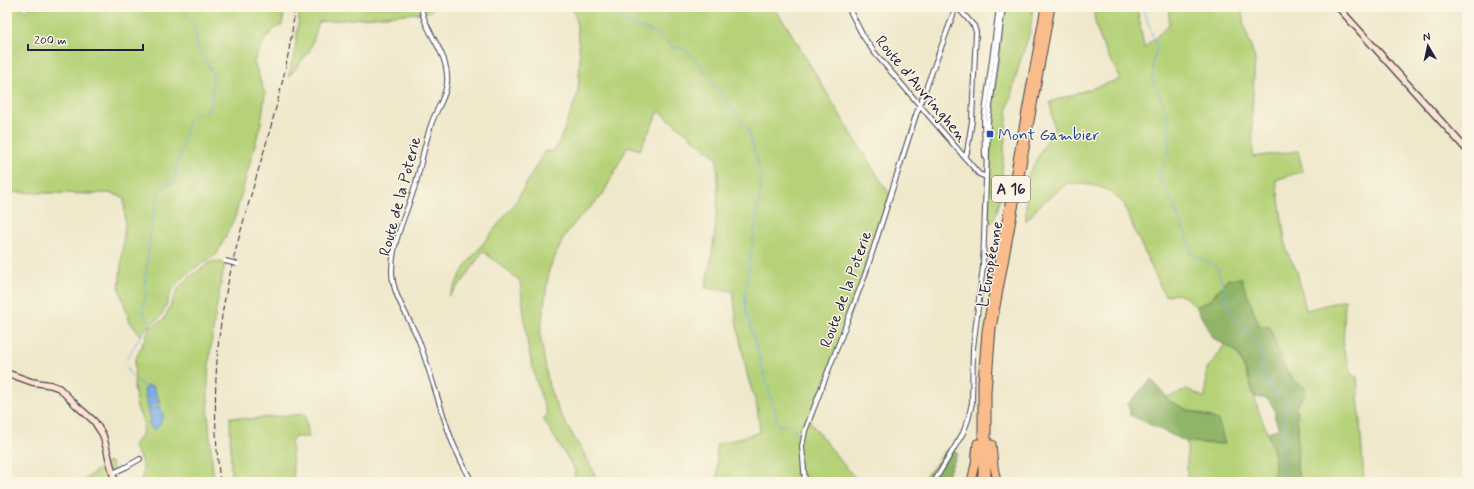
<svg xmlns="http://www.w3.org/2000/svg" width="1474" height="489" viewBox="0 0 1474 489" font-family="Mynerve,sans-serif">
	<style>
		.green { fill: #b5d278; stroke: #6c7a5a }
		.forest { fill: #90b468; stroke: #596b52 }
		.water { fill: #79aae4; stroke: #4e6690 }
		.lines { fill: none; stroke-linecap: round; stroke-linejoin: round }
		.stream { stroke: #79aae4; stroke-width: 1 }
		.street-casing { stroke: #414051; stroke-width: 6 }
		.secondary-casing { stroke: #414051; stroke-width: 8 }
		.highway-casing { stroke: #414051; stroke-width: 9 }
		.street { stroke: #fff; stroke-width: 4 }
		.secondary { stroke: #fde4d0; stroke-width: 5.5 }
		.highway { stroke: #f9bc8a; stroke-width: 7 }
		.rail { stroke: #22223b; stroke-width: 1; stroke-dasharray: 6 3; stroke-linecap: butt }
		.street-bridge-casing { stroke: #414051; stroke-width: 6; stroke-linecap: butt }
		.street-bridge { stroke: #fff; stroke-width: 4 }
		.transit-dot { fill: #1a4fb4; stroke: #fcf5e5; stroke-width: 1.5 }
		.labels { text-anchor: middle; stroke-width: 3; stroke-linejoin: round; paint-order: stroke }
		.shield { fill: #fcf5e5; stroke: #63616e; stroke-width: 1 }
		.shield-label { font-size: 15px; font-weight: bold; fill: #22223b }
		.street-label { font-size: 16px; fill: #22223b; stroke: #fcf5e5 }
		.transit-label { font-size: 16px; fill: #164399; stroke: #fcf5e5; text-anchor: start }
	</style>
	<rect width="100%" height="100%" fill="#fcf5e5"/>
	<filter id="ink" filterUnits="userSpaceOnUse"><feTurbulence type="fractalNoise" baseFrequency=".025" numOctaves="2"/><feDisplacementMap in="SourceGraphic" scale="8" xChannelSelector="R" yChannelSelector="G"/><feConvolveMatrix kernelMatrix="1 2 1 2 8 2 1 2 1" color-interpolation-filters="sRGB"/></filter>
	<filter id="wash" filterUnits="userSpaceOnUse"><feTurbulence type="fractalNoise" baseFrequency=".012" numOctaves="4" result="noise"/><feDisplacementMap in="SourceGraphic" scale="16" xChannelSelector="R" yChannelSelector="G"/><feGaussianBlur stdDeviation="0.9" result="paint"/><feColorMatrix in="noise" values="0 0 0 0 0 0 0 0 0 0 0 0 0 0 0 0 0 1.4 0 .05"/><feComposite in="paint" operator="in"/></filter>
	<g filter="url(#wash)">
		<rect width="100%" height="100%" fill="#efe8cb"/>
		<path class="green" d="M 7,7 L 22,7 L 26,14 L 28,7 L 285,7 L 282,25 C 266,31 260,48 254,62 L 265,94 L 261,123 L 235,217 L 217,254 C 212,258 207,260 201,264 C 192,270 182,277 175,286 C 168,296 167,307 160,317 C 153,324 145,326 141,336 L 130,322 L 119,288 L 125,223 L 124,197 L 108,193 L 91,194 L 7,192 Z
			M 300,7 L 435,7 L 429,12 L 319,22 L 310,50 L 288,78 L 295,50 Z
			M 571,7 L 773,7 L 787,26 L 852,135 L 890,195 L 865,275 L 810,422 L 844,465 L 859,482 L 718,482 L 716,445 L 760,432 L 757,406 L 748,378 L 737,325 L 733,291 L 705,288 C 715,245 720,202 717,158 L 659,111 L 640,150 L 628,146 L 602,196 L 576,221 L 564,237 L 549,270 L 540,334 L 549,387 L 558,410 L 592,468 L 595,475 L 595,482 L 574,482 L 575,470 L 543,419 L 547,415 L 535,377 L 528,347 L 520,281 L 483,251 L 463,281 L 449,296 L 466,265 L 515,203 L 544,152 L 555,150 L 564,130 L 578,93 L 580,58 L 576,18 Z
			M 1005,7 L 1033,7 L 1030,32 L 1019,65 L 1008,107 L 1002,171 L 1002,193 L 997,211 L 993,222 L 987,224 C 988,192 991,160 991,128 L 989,126 Z
			M 1094,7 L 1137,7 L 1144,48 L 1169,25 L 1169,7 L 1241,7 L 1244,25 L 1255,59 L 1252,112 L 1253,157 L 1298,151 L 1303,171 L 1276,180 L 1287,252 L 1297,271 L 1306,310 L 1345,300 L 1343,348 L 1352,375 L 1357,377 L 1364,482 L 1300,482 L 1297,468 L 1298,426 L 1296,407 L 1306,393 L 1293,380 L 1259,325 L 1250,305 L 1228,279 L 1210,300 L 1196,307 C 1184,295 1182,292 1165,296 L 1136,234 L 1123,202 L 1107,190 L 1097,186 L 1076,183 L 1068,183 L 1041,204 L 1026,221 L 1026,189 L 1028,175 L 1054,128 L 1050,102 L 1121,79 C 1109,57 1093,33 1094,7 Z
			M 214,261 L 225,263 C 217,302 210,341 208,381 C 207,415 211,449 214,482 L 140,482 C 147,467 141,459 133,446 L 142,434 L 144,424 L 137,407 L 134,387 L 135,360 L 150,328 L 164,319 L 179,287 L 191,276 L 209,263 Z
			M 1225,344 L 1237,352 L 1248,377 L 1259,412 L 1276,454 L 1276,465 L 1272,482 L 1187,482 L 1187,442 L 1224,444 L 1211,417 L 1185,409 L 1166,399 L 1167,397 L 1179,393 L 1187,389 L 1205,398 L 1207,368 L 1214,361 Z
			M 305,414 L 309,437 L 294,437 L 291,442 L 294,482 L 231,482 L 230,417 L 249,419 Z
			M 111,462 L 117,482 L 82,482 L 106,463 Z"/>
		<path class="forest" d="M 1241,278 L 1259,325 L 1270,327 C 1276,344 1280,365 1292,379 C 1295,383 1301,385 1305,388 L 1306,393 L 1296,407 L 1298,426 L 1297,468 L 1300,482 L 1272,482 C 1277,459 1276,454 1267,432 L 1279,429 L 1275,418 L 1275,410 L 1268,399 L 1255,397 L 1248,377 L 1237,352 L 1213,338 L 1196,307 L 1210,300 L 1228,279 Z
			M 1151,379 L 1167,397 L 1166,399 L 1185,409 L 1218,420 L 1225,444 L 1187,442 L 1130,415 L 1130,409 L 1127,405 Z
			M 949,449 L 958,453 L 949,472 L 946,482 L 919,482 L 934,467 L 945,451 Z"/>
		<path class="water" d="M 147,386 L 153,386 L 160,402 L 154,404 L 153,407 L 156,408 L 160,404 L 161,410 L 163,412 C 164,419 160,425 155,430 L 151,428 L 149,424 L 150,417 L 144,391 Z"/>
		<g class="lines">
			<path class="stream" d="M 617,7 L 619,9 L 620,18 L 626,23 L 655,32 L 665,39 L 672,47 L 682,48 L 693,57 L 748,129 L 762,179 L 745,294 L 746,310 L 779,426 L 791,424 L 800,438
				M 1142,7 L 1157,47 L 1153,63 L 1153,80 L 1168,115 L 1169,151 L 1160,172 L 1159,177 L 1163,186 L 1172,201 L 1190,245 L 1191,254 L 1213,265 L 1218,269 L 1228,303 L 1235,320 L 1244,327 L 1261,346 L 1263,377 L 1285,405 L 1282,446 L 1283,471 L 1278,482
				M 149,322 L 142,310 L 146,296 L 145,282 L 152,221 L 159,192 L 165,184 L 174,184 L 177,166 L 190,117 L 211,108 L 213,74 L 197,45 L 195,28 L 181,7
				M 127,359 C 134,347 140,333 151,325
				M 127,367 L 129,373 L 146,389"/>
		</g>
	</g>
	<g filter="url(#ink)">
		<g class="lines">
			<g class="street-casing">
				<path id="street" d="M 421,7 C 425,34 450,53 447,83 C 446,98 435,111 431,125 C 424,145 421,166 415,186 C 406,215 392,241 392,271 C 392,296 410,318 419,341 C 431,374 440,408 452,441 C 458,455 465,469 472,482
					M 848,7 L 863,36 L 874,52 L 979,174 L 986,177
					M 956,8 L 959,9 L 974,26 L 976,32 L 972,121 L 967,152 L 965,158
					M 985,156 L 984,120 L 999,7
					M 113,473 L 126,467 L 140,459
					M 805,482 L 802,446 L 805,431 L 865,275 L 916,115 L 956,7
					M 934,482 L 963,433 L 968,420 L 972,403 L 973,348 L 983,267 L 988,122 L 1003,7"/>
			</g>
			<g class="secondary-casing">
				<path id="secondary" d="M 1338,7 L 1467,150
					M 7,373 L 32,382 L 51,385 L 59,388 L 77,406 L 94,421 L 103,435 L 115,482"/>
			</g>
			<g class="highway-casing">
				<path id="highway" d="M 992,444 L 994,466 L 997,482
					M 971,482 L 975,464 L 977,443
					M 982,482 L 982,382 L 986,331 L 1045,7
					M 987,482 L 987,392 L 992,328 L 1051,7"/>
			</g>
			<use href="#street" class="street"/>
			<use href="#secondary" class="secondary"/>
			<use href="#highway" class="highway"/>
			<path class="rail" d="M 220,482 C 212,412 214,343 230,274 C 250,185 286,99 295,7"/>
			<g class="street-bridge-casing">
				<path id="street-bridge" d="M 225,261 L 237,264"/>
			</g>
			<use href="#street-bridge" class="street-bridge"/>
		</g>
	</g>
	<rect class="transit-dot" x="986" y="130" width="8" height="8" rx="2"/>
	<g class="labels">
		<rect class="shield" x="992" y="176" width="38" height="26" rx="3"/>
		<g class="shield-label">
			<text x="1011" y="194">A 16</text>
		</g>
		<g class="street-label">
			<text transform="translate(922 88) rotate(50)" y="6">Route d'Auvringhen</text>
			<text transform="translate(399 196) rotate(-75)" y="6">Route de la Poterie</text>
			<text transform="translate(989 264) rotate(-80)" y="6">L'Européenne</text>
			<text transform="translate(845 289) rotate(-70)" y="6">Route de la Poterie</text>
		</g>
		<g class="transit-label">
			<text x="998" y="140">Mont Gambier</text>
		</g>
	</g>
	<rect width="1474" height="489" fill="none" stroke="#fcf5e5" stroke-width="24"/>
	<g transform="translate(1428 46) rotate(351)" stroke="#fcf5e5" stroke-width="3" paint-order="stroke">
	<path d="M0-3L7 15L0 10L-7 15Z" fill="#22223b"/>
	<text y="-6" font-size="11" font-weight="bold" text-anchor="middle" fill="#22223b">N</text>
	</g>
	<path d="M28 44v6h115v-6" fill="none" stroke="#22223b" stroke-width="2"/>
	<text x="34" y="44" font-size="12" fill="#22223b" stroke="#fcf5e5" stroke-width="3" paint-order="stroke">200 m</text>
</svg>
